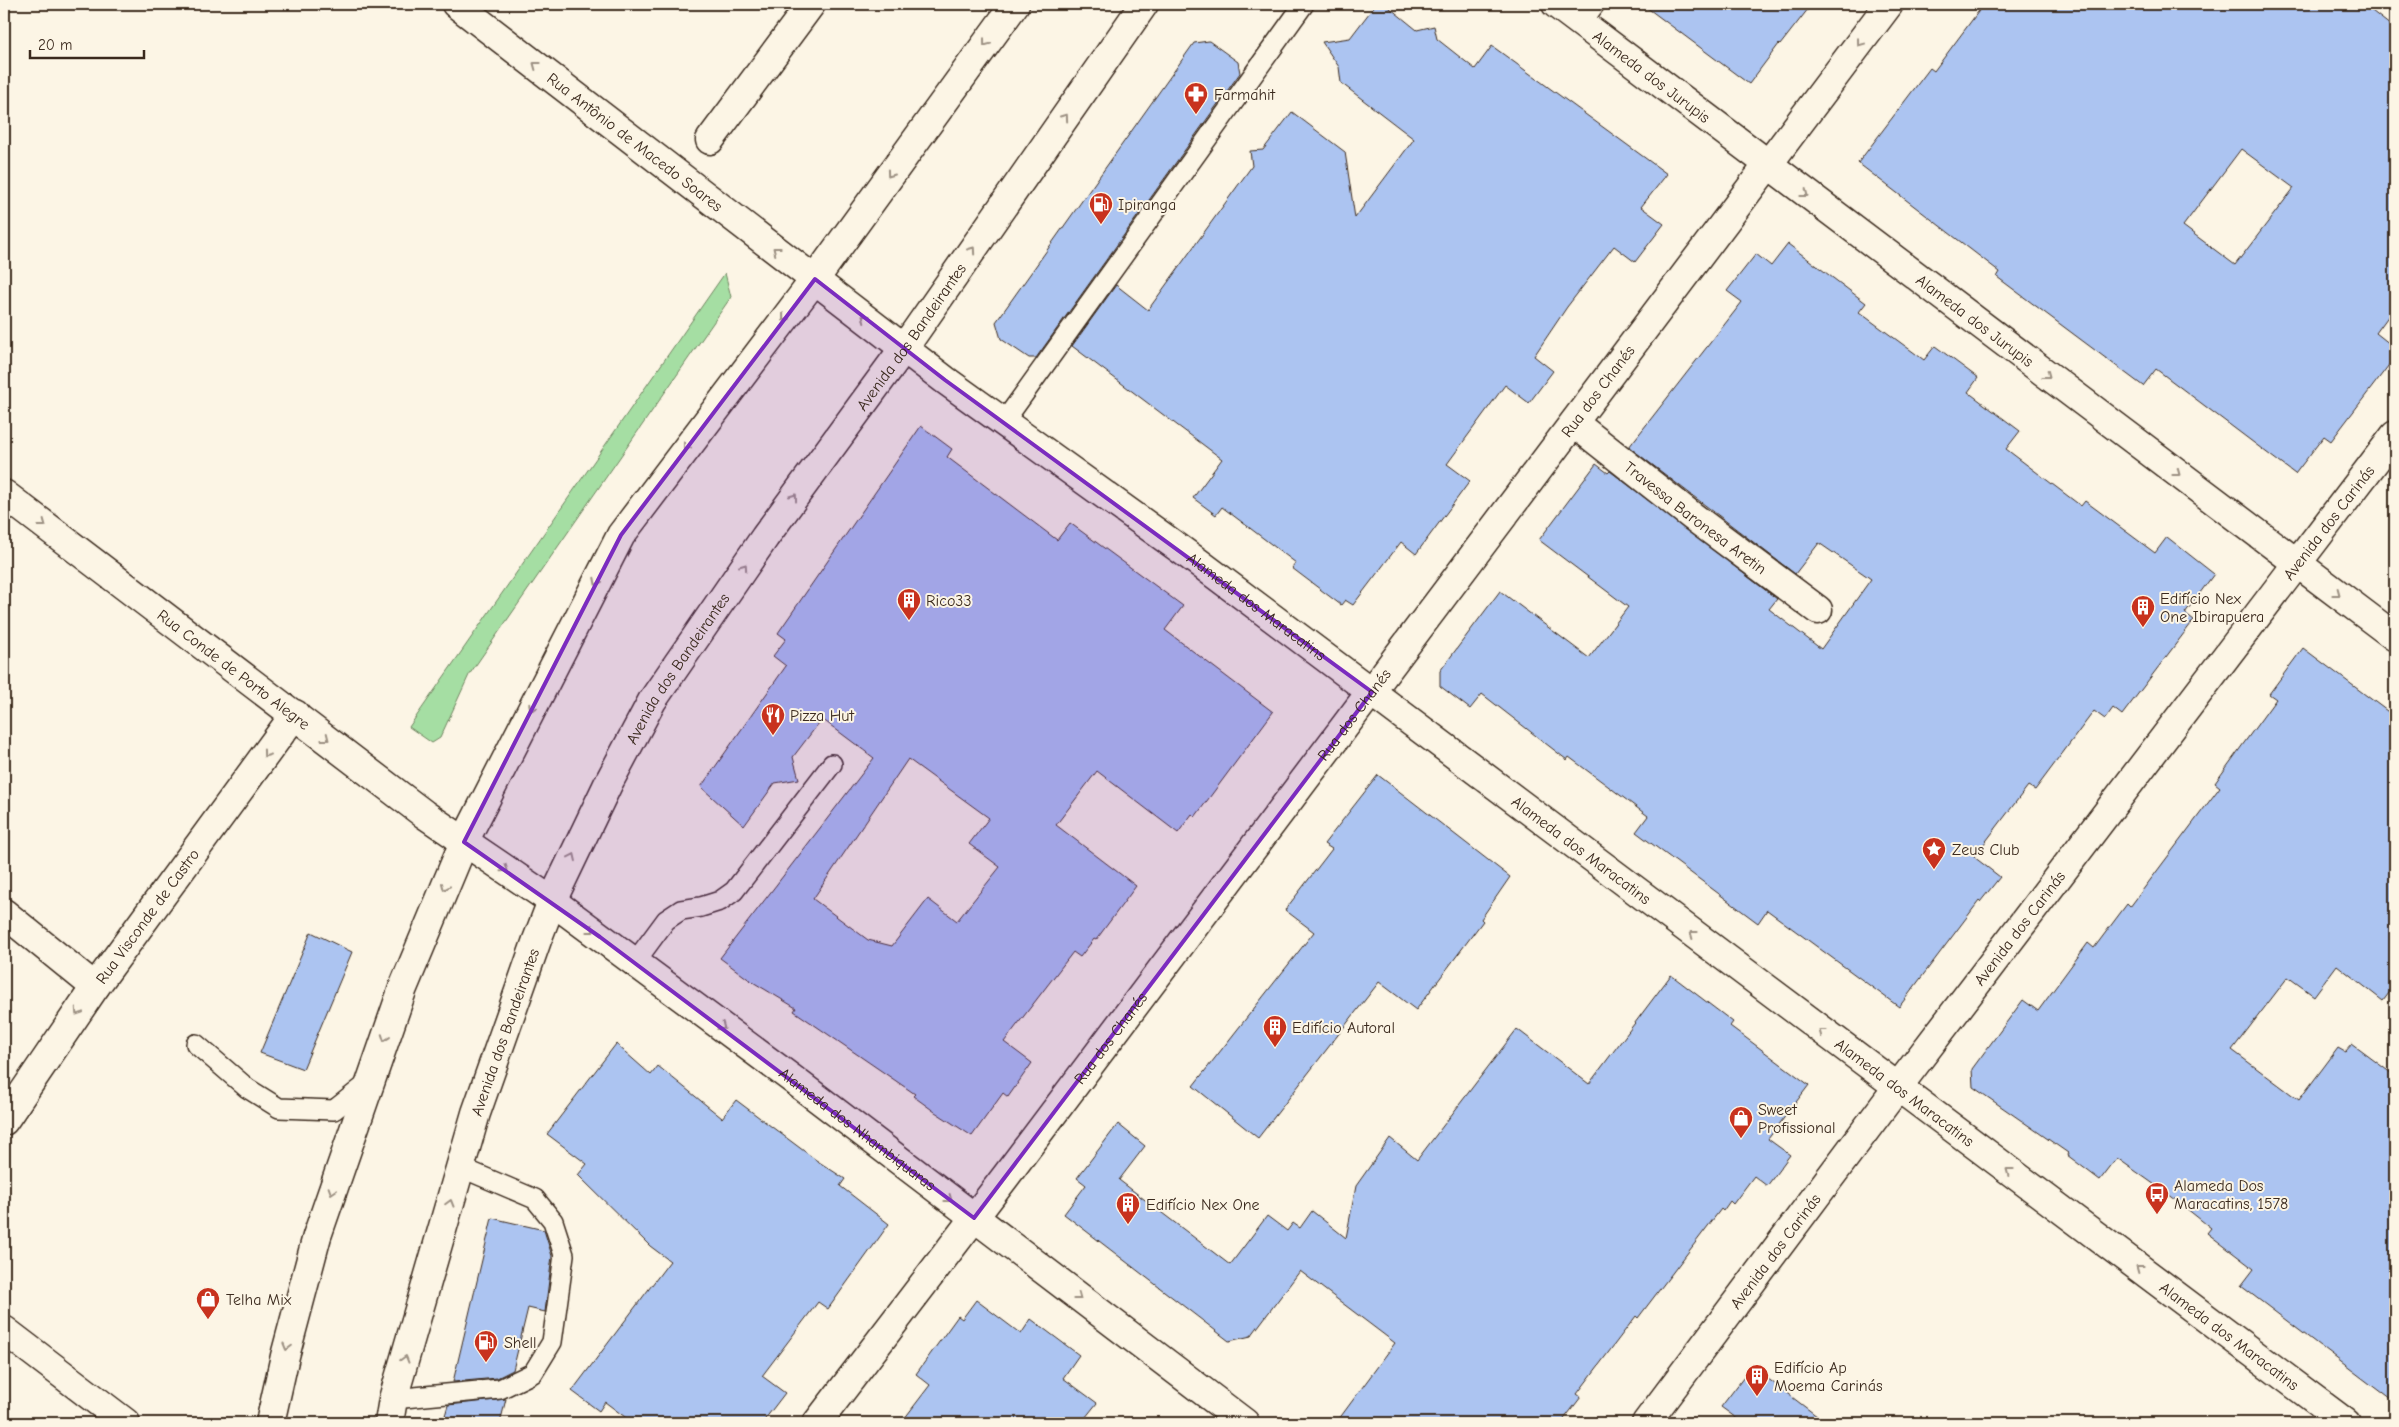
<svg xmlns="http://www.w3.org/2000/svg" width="2399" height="1427" viewBox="0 0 2399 1427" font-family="'Comic Neue',sans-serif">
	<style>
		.green { fill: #a5dea3; stroke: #708460 }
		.building { fill: #acc4f1; stroke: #3b2a1e; fill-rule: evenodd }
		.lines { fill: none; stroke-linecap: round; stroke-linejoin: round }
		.lane-casing { stroke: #3b2a1e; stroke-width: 22 }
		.street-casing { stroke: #3b2a1e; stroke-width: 31 }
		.secondary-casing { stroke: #3b2a1e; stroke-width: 31 }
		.highway-casing { stroke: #3b2a1e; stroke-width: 31 }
		.lane { stroke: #fcf5e5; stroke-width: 19 }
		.street { stroke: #fcf5e5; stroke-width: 28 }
		.secondary { stroke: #fcf5e5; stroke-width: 28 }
		.highway { stroke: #fcf5e5; stroke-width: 28 }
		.oneway { stroke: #9c9082 }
		.marked { fill: #7b2cbf; fill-opacity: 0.2; stroke: #7b2cbf; stroke-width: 4; stroke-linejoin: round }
		.labels { text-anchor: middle; stroke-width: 4; stroke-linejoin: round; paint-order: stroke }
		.street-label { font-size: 16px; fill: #3b2a1e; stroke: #fcf5e5 }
		.poi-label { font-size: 16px; fill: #3b2a1e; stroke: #fcf5e5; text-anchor: start }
	</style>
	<rect width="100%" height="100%" fill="#fcf5e5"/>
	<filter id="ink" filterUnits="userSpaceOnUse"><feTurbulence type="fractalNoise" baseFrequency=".02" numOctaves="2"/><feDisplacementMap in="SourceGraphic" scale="10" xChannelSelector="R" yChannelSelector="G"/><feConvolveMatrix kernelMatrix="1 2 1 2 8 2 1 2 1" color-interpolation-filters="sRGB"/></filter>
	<g filter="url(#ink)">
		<path class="green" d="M 725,273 L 731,297 L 469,675 L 440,738 L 432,743 L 409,727 Z"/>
		<path class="building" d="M 1376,4 L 1385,4 L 1417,30 L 1434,26 L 1437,39 L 1475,69 L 1492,46 L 1667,174 L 1641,207 L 1664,224 L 1635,262 L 1614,246 L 1567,307 L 1534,356 L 1553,371 L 1529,403 L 1505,385 L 1447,464 L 1470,481 L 1416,554 L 1401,542 L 1353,605 L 1345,600 L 1341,605 L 1292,568 L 1296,563 L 1222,507 L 1216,515 L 1193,498 L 1222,459 L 1072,346 L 1116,285 L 1148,310 L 1252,166 L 1250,151 L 1263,150 L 1292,112 L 1345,152 L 1355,218 L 1414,139 L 1341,83 L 1339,67 L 1322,42 L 1350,38 Z
			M 1642,4 L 1812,4 L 1780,45 L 1779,44 L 1749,84 Z
			M 1984,4 L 2363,4 L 2395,29 L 2395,307 L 2376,333 L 2395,348 L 2395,357 L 2331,441 L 2324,436 L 2295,474 L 2156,369 L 2143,386 L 1997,277 L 2000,272 L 1858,163 L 1930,68 L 1934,71 ZM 2241,149 L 2294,188 L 2235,265 L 2183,226 Z
			M 1209,41 L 1238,62 L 1240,73 L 1036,358 L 1029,358 L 1001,339 L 996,322 L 1194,43 Z
			M 1788,244 L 1866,303 L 1859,312 L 1924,360 L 1935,346 L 1978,378 L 1968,392 L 2020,431 L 2006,449 L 2081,506 L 2085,501 L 2155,553 L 2167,537 L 2214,574 L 2185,613 L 2194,620 L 2122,715 L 2113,708 L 2105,719 L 2094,711 L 2035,790 L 2028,786 L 1974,857 L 2000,877 L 1980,902 L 1979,901 L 1899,1007 L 1767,910 L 1758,923 L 1636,832 L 1648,816 L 1569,757 L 1567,760 L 1482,694 L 1470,709 L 1440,686 L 1440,671 L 1500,591 L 1589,658 L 1628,607 L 1539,540 L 1596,464 L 1608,473 L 1610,471 L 1777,599 L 1769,609 L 1821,649 L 1871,579 L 1819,543 L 1795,574 L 1629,447 L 1742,302 L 1727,291 L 1756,254 L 1771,266 Z
			M 921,426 L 952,449 L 947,457 L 1057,540 L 1070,523 L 1183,606 L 1165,630 L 1273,712 L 1195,817 L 1192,814 L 1178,833 L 1097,771 L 1056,825 L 1136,886 L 1096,940 L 1094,939 L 1080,957 L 1073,952 L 1004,1042 L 1032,1063 L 1008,1097 L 1003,1093 L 972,1136 L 935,1112 L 913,1096 L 915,1094 L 794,1011 L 796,1008 L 751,981 L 720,958 L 874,758 L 822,719 L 793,757 L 799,779 L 775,783 L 744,826 L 701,787 L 786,666 L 773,656 L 786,639 L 778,633 ZM 908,759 L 989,818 L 969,844 L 1000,867 L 957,921 L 928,899 L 892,946 L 868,940 L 813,899 Z
			M 2303,648 L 2395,717 L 2395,985 L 2383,1001 L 2337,965 L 2314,996 L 2288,977 L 2232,1050 L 2299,1100 L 2338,1048 L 2345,1052 L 2352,1044 L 2395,1076 L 2395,1403 L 2241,1286 L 2254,1269 L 2207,1233 L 2211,1228 L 2172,1197 L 2117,1158 L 2100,1180 L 2067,1155 L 2068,1153 L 1973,1087 L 1972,1069 L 2023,1000 L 2038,1011 L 2088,943 L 2094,948 L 2127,904 L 2130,907 L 2220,787 L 2215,783 L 2276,699 L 2269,694 Z
			M 1378,775 L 1510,877 L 1481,919 L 1483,921 L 1416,1010 L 1379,982 L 1258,1138 L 1193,1086 L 1314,932 L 1285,910 L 1332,849 L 1324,844 Z
			M 311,932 L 352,952 L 303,1069 L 260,1053 Z
			M 1671,975 L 1733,1022 L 1730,1026 L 1809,1085 L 1768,1139 L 1790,1155 L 1767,1186 L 1754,1176 L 1733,1204 L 1730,1201 L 1723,1211 L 1721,1209 L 1638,1318 L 1636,1316 L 1577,1394 L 1581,1397 L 1561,1423 L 1336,1423 L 1395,1343 L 1300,1271 L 1251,1336 L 1229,1341 L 1064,1214 L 1086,1185 L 1077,1178 L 1118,1124 L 1145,1146 L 1119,1180 L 1230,1265 L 1267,1216 L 1287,1231 L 1293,1223 L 1300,1228 L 1312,1211 L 1346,1238 L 1356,1186 L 1390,1138 L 1417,1160 L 1517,1029 L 1589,1084 Z
			M 616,1044 L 651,1075 L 658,1066 L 722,1118 L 736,1100 L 816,1160 L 845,1179 L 840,1186 L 889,1224 L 828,1309 L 818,1302 L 762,1376 L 785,1393 L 762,1423 L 633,1423 L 605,1402 L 599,1411 L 572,1391 L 670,1261 L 650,1246 L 578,1175 L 587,1164 L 547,1134 Z
			M 492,1218 L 544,1230 L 552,1256 L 545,1312 L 528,1308 L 513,1370 L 497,1378 L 453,1382 Z
			M 976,1300 L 1021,1334 L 1031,1319 L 1079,1355 L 1063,1378 L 1097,1403 L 1081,1423 L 901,1423 L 930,1385 L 916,1374 L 958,1316 L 962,1319 Z
			M 1747,1373 L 1762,1384 L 1767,1378 L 1826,1423 L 1743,1423 L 1721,1407 Z
			M 506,1399 L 500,1423 L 443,1423 L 448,1405 Z"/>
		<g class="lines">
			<g class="lane-casing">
				<path id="lane" d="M 1581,23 L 1595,4
					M 1003,423 L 1304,4
					M 635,962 L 666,920 L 681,910 L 701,907 L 720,901 L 734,891 L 832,764
					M 196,1044 L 247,1088 L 279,1108 L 334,1110 L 368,1083
					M 393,1399 L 500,1389 L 533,1373 L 552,1342 L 564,1255 L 553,1221 L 535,1199 L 460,1167"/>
			</g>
			<g class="street-casing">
				<g id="street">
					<path id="s1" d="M 1556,4 L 2395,637"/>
					<path d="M 710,140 L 811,4"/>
					<path id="s2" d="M 1574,423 L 1692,516 L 1818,610"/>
					<path d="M 4,913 L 95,987"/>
					<path id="s3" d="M 4,1121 L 95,987 L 295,714"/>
					<path d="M 4,1330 L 126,1423"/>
					<path id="s4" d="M 817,1423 L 1006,1176 L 1889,4"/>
					<path id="s5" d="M 1646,1423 L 1897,1088 L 2395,435"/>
				</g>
			</g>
			<g class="secondary-casing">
				<g id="secondary">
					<path id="s6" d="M 456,4 L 945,380 L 1198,562 L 2346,1423"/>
					<path id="s7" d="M 4,494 L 424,814 L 552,901 L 791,1078 L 1245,1423"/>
				</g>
			</g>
			<g class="highway-casing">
				<g id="highway">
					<path d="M 270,1423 L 285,1356 L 317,1236 L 403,988 L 464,842 L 621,535 L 815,279 L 1015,4"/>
					<path id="s8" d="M 389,1423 L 393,1399 L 476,1113 L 537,940 L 552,901 L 609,782 L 652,701 L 765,537 L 904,348 L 1144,4"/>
				</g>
			</g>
			<use href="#lane" class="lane"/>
			<use href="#street" class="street"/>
			<use href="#secondary" class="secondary"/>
			<use href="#highway" class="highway"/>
		</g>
		<defs><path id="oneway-chevron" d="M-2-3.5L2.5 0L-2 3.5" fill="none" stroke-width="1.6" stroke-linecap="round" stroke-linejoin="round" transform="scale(1.25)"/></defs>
		<g class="oneway">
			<use href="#oneway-chevron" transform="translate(986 43) rotate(127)"/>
			<use href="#oneway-chevron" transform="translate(1860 43) rotate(127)"/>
			<use href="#oneway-chevron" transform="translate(536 65) rotate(-143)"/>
			<use href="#oneway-chevron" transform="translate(1065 117) rotate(-55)"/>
			<use href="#oneway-chevron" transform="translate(890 174) rotate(126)"/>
			<use href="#oneway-chevron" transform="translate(1805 194) rotate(37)"/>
			<use href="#oneway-chevron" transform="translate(776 250) rotate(-142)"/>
			<use href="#oneway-chevron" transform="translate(972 250) rotate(-55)"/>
			<use href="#oneway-chevron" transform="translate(785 318) rotate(128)"/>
			<use href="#oneway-chevron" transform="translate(865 318) rotate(-142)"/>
			<use href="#oneway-chevron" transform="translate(2047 375) rotate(37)"/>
			<use href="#oneway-chevron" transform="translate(686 447) rotate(127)"/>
			<use href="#oneway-chevron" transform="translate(2177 473) rotate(37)"/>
			<use href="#oneway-chevron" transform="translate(794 497) rotate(-54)"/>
			<use href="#oneway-chevron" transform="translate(43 524) rotate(37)"/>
			<use href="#oneway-chevron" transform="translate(744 567) rotate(-55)"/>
			<use href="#oneway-chevron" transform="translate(597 582) rotate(117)"/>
			<use href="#oneway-chevron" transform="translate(2337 593) rotate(37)"/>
			<use href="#oneway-chevron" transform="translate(532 708) rotate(117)"/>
			<use href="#oneway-chevron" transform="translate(326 738) rotate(38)"/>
			<use href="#oneway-chevron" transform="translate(266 754) rotate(126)"/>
			<use href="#oneway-chevron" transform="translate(573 857) rotate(-65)"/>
			<use href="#oneway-chevron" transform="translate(505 869) rotate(34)"/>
			<use href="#oneway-chevron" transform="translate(445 887) rotate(113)"/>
			<use href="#oneway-chevron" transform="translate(591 930) rotate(37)"/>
			<use href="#oneway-chevron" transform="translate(1693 934) rotate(-143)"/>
			<use href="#oneway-chevron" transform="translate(78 1012) rotate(124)"/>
			<use href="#oneway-chevron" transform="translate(722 1027) rotate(37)"/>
			<use href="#oneway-chevron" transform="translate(1822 1032) rotate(-143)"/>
			<use href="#oneway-chevron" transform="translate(385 1038) rotate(110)"/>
			<use href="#oneway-chevron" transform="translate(2009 1171) rotate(-143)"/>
			<use href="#oneway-chevron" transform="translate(332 1191) rotate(108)"/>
			<use href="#oneway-chevron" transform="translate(949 1199) rotate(37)"/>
			<use href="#oneway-chevron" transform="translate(450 1203) rotate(-74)"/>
			<use href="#oneway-chevron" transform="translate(2139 1268) rotate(-143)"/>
			<use href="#oneway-chevron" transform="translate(1078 1297) rotate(37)"/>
			<use href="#oneway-chevron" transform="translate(287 1347) rotate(105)"/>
			<use href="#oneway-chevron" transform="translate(405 1359) rotate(-74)"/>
		</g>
	</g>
	<path class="marked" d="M 815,279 L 945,380 L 1372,692 L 974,1218 L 600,937 L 464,842 L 621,535 Z"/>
	<defs>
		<g id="pharmacy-pin" transform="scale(1.25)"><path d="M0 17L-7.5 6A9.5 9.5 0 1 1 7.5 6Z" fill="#c8321e" stroke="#fcf5e5"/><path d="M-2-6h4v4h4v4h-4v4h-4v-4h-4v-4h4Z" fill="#fff"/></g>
		<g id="fuel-pin" transform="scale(1.25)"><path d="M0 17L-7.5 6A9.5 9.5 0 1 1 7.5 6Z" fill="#c8321e" stroke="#fcf5e5"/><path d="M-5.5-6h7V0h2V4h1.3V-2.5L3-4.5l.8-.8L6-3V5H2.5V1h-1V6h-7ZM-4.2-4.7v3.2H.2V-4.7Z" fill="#fff"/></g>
		<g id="building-pin" transform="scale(1.25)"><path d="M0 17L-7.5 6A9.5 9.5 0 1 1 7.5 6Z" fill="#c8321e" stroke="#fcf5e5"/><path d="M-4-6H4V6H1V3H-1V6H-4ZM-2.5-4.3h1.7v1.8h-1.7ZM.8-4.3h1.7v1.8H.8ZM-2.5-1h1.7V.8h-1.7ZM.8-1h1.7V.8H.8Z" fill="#fff"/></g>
		<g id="restaurant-pin" transform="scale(1.25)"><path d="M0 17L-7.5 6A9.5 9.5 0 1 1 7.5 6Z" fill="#c8321e" stroke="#fcf5e5"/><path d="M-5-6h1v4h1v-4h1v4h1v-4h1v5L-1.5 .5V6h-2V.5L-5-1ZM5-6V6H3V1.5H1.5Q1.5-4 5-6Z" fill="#fff"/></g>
		<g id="sight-pin" transform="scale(1.25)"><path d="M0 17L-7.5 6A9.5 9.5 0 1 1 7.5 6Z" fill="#c8321e" stroke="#fcf5e5"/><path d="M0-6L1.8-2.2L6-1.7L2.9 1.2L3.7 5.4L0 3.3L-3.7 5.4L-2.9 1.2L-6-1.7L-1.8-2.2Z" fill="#fff"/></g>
		<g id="shop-pin" transform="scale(1.25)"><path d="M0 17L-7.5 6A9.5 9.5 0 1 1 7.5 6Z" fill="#c8321e" stroke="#fcf5e5"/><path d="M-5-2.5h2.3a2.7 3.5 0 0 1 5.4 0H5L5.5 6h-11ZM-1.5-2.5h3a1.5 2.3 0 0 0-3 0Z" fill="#fff"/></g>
		<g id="bus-pin" transform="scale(1.25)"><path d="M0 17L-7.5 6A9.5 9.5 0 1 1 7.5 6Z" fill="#c8321e" stroke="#fcf5e5"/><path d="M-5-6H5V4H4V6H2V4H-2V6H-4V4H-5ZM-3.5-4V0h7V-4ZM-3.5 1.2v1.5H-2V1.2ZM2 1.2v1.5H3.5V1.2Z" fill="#fff"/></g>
	</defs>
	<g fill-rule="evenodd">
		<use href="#pharmacy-pin" x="1196" y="94"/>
		<use href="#fuel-pin" x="1101" y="204"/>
		<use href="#building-pin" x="909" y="600"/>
		<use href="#building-pin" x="2143" y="607"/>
		<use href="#restaurant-pin" x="773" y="715"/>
		<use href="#sight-pin" x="1934" y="849"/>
		<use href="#building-pin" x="1275" y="1027"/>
		<use href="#shop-pin" x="1741" y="1118"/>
		<use href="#bus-pin" x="2157" y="1194"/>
		<use href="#building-pin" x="1128" y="1204"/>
		<use href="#shop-pin" x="208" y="1299"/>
		<use href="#fuel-pin" x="486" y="1342"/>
		<use href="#building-pin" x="1757" y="1376"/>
	</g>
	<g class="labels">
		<g class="street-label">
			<text dy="6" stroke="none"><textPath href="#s1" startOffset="120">Alameda dos Jurupis</textPath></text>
			<text dy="6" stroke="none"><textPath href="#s6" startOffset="226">Rua Antônio de Macedo Soares</textPath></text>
			<text dy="6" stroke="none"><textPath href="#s1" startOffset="525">Alameda dos Jurupis</textPath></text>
			<text dy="6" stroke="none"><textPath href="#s8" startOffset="1218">Avenida dos Bandeirantes</textPath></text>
			<text dy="6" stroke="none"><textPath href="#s4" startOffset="1294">Rua dos Chanés</textPath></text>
			<text dy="6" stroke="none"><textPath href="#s2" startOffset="154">Travessa Baronesa Aretin</textPath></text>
			<text dy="6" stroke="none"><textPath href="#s5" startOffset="1130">Avenida dos Carinás</textPath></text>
			<text dy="6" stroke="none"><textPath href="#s6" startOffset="1002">Alameda dos Maracatins</textPath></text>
			<text dy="6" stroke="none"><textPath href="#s7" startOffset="289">Rua Conde de Porto Alegre</textPath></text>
			<text dy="6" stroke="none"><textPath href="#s8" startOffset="812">Avenida dos Bandeirantes</textPath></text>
			<text dy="6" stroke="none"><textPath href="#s4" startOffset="889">Rua dos Chanés</textPath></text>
			<text dy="6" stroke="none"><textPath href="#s6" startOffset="1408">Alameda dos Maracatins</textPath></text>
			<text dy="6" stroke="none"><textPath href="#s3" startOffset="250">Rua Visconde de Castro</textPath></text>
			<text dy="6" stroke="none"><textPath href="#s5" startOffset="620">Avenida dos Carinás</textPath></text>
			<text dy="6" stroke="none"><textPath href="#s8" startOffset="408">Avenida dos Bandeirantes</textPath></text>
			<text dy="6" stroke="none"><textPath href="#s4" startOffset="484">Rua dos Chanés</textPath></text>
			<text dy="6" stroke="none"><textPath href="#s6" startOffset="1812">Alameda dos Maracatins</textPath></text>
			<text dy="6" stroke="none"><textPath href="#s7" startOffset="1064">Alameda dos Nhambiquaras</textPath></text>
			<text dy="6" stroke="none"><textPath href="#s5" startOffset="215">Avenida dos Carinás</textPath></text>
			<text dy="6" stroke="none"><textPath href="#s6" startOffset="2218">Alameda dos Maracatins</textPath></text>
		</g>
		<g class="poi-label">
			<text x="1214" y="100">Farmahit</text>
			<text x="1118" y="210">Ipiranga</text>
			<text x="2160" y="604">Edifício Nex<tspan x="2160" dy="18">One Ibirapuera</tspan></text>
			<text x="926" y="606">Rico33</text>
			<text x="790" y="721">Pizza Hut</text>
			<text x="1952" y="855">Zeus Club</text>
			<text x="1292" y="1033">Edifício Autoral</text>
			<text x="1758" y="1115">Sweet<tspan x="1758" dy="18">Profissional</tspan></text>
			<text x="2174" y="1191">Alameda Dos<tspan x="2174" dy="18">Maracatins, 1578</tspan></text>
			<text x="1146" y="1210">Edifício Nex One</text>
			<text x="226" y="1305">Telha Mix</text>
			<text x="504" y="1348">Shell</text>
			<text x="1774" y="1373">Edifício Ap<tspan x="1774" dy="18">Moema Carinás</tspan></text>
		</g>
	</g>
	<rect width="2399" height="1427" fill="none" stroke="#fcf5e5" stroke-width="20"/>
	<rect x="10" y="10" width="2379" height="1407" fill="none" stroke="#3b2a1e" stroke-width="2" filter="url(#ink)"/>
	<path d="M30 50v8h114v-8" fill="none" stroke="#3b2a1e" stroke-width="2.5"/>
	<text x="38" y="50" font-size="15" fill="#3b2a1e" stroke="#fcf5e5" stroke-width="4" paint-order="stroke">20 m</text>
</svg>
